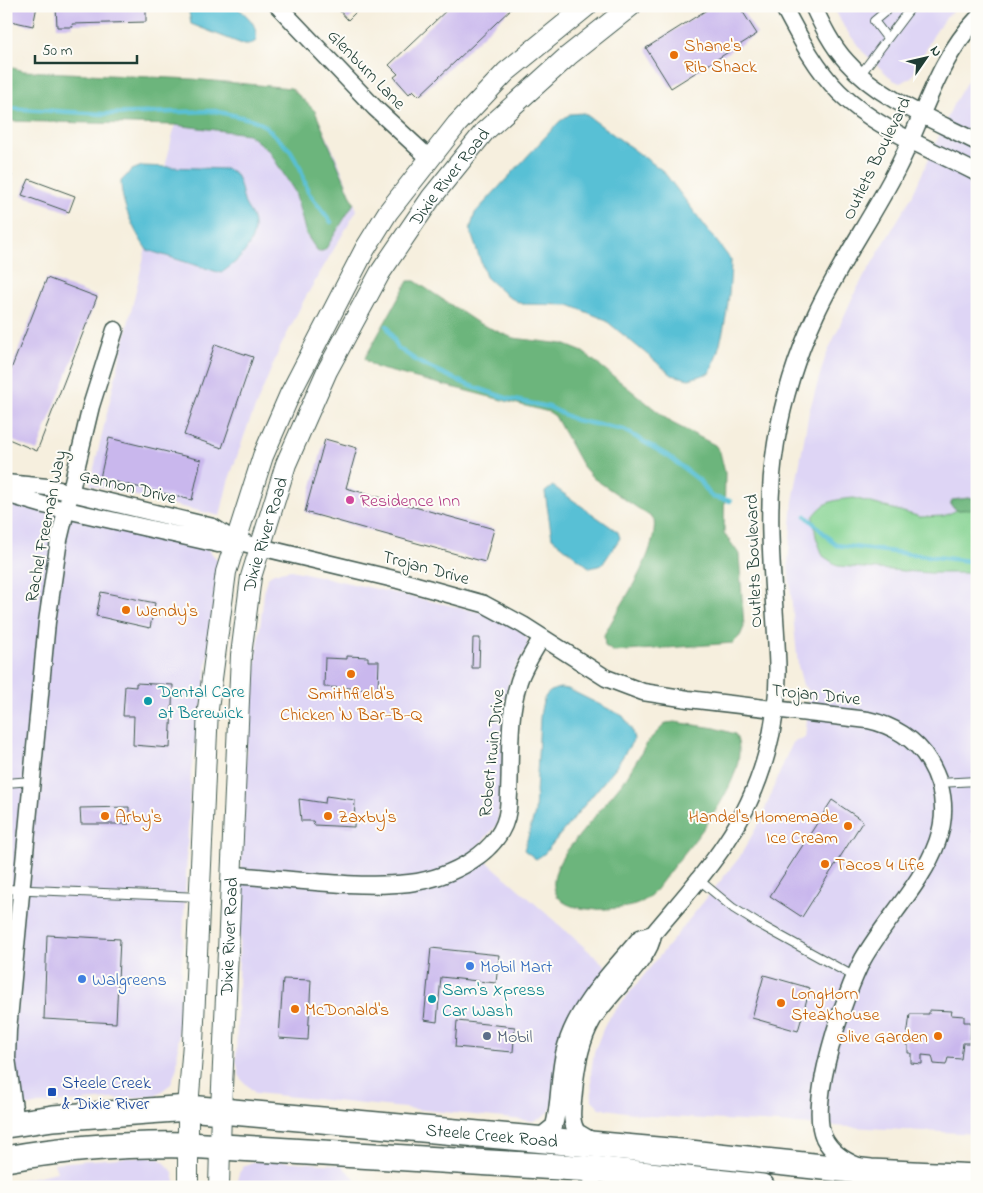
<svg xmlns="http://www.w3.org/2000/svg" width="983" height="1193" viewBox="0 0 983 1193" font-family="'Indie Flower',sans-serif">
	<style>
		.built { fill: #ded5f5 }
		.green { fill: #85d392; stroke: #528863 }
		.forest { fill: #6cb57c; stroke: #467958 }
		.water { fill: #58c0d5; stroke: #3c7e84 }
		.lines { fill: none; stroke-linecap: round; stroke-linejoin: round }
		.stream { stroke: #58c0d5; stroke-width: 4.5 }
		.building { fill: #c9b7ed }
		.service-casing { stroke: #3f584e; stroke-width: 10 }
		.minor-casing { stroke: #3f584e; stroke-width: 19 }
		.tertiary-casing { stroke: #3f584e; stroke-width: 22 }
		.primary-casing { stroke: #3f584e; stroke-width: 28 }
		.service { stroke: #fff; stroke-width: 8 }
		.minor { stroke: #fff; stroke-width: 16 }
		.tertiary { stroke: #fff; stroke-width: 20 }
		.primary { stroke: #fff; stroke-width: 25 }
		.food-dot { fill: #e8710a; stroke: #fdfcf7; stroke-width: 2 }
		.hotel-dot { fill: #d1479c; stroke: #fdfcf7; stroke-width: 2 }
		.culture-dot { fill: #0f9aa8; stroke: #fdfcf7; stroke-width: 2 }
		.shop-dot { fill: #3f7fe0; stroke: #fdfcf7; stroke-width: 2 }
		.service-dot { fill: #5c6f8a; stroke: #fdfcf7; stroke-width: 2 }
		.transit-dot { fill: #1a4fb4; stroke: #fdfcf7; stroke-width: 2 }
		.labels { text-anchor: middle; stroke-width: 4; stroke-linejoin: round; paint-order: stroke }
		.food-label { font-size: 18px; fill: #c56008; stroke: #fdfcf7; text-anchor: start }
		.street-label { font-size: 18px; fill: #1f3d34; stroke: #fdfcf7 }
		.hotel-label { font-size: 18px; fill: #b23c85; stroke: #fdfcf7; text-anchor: start }
		.culture-label { font-size: 18px; fill: #0d838f; stroke: #fdfcf7; text-anchor: start }
		.shop-label { font-size: 18px; fill: #366cbe; stroke: #fdfcf7; text-anchor: start }
		.service-label { font-size: 18px; fill: #4e5e75; stroke: #fdfcf7; text-anchor: start }
		.transit-label { font-size: 18px; fill: #164399; stroke: #fdfcf7; text-anchor: start }
	</style>
	<rect width="100%" height="100%" fill="#fdfcf7"/>
	<filter id="ink" filterUnits="userSpaceOnUse"><feTurbulence type="fractalNoise" baseFrequency=".02" numOctaves="2"/><feDisplacementMap in="SourceGraphic" scale="10" xChannelSelector="R" yChannelSelector="G"/><feConvolveMatrix kernelMatrix="1 2 1 2 8 2 1 2 1" color-interpolation-filters="sRGB"/></filter>
	<filter id="wash" filterUnits="userSpaceOnUse"><feTurbulence type="fractalNoise" baseFrequency=".0096" numOctaves="4" result="noise"/><feDisplacementMap in="SourceGraphic" scale="20" xChannelSelector="R" yChannelSelector="G"/><feGaussianBlur stdDeviation="1.12" result="paint"/><feColorMatrix in="noise" values="0 0 0 0 0 0 0 0 0 0 0 0 0 0 0 0 0 1.4 0 .05"/><feComposite in="paint" operator="in"/></filter>
	<g filter="url(#wash)">
		<rect width="100%" height="100%" fill="#f6efde"/>
		<path class="built" d="M 833,6 L 958,6 L 943,21 L 933,36 L 911,78 L 900,83 L 893,80 L 862,51 L 844,27 Z
			M 977,64 L 977,1134 L 651,1116 L 600,1108 L 592,1100 L 591,1072 L 594,1052 L 606,1022 L 739,858 L 760,821 L 791,745 L 796,740 L 805,738 L 810,692 L 803,685 L 798,666 L 788,564 L 793,501 L 809,412 L 825,358 L 855,292 L 912,196 L 953,105 Z
			M 291,88 L 315,111 L 338,161 L 357,210 L 304,300 L 279,350 L 248,425 L 228,482 L 220,516 L 90,485 L 175,125 Z
			M 6,499 L 208,549 L 219,562 L 201,716 L 191,770 L 177,1067 L 171,1084 L 155,1096 L 38,1104 L 6,1111 Z
			M 291,570 L 484,613 L 521,630 L 527,637 L 528,646 L 511,675 L 504,700 L 503,781 L 497,825 L 474,850 L 608,968 L 550,1111 L 542,1118 L 533,1121 L 255,1093 L 240,1078 L 236,1060 L 243,797 L 247,739 L 265,585 L 269,576 L 274,573 Z
			M 146,1156 L 158,1158 L 166,1164 L 173,1172 L 176,1187 L 6,1187 L 6,1183 L 57,1172 L 54,1163 Z
			M 264,1160 L 340,1165 L 353,1176 L 359,1187 L 235,1187 L 239,1173 L 244,1166 L 252,1162 Z"/>
		<path class="green" d="M 854,498 L 921,517 L 944,516 L 957,510 L 977,509 L 977,573 L 930,573 L 838,566 L 823,556 L 816,537 L 813,517 C 825,500 835,500 854,498 Z"/>
		<path class="forest" d="M 6,66 L 24,71 L 192,79 L 291,88 L 315,111 L 354,203 L 325,250 L 318,252 L 306,234 L 295,192 L 269,151 L 248,134 L 175,125 L 6,121 Z
			M 408,281 L 415,281 L 478,323 L 513,338 L 563,344 L 583,352 L 672,423 L 715,445 L 720,452 L 725,473 L 724,533 L 739,554 L 744,627 L 740,636 L 733,643 L 614,652 L 605,646 L 604,635 C 620,605 659,552 654,519 L 593,478 L 582,465 L 555,416 L 549,412 L 377,368 L 368,362 L 365,358 Z
			M 977,497 L 977,509 L 957,510 L 950,505 L 952,500 Z
			M 675,722 L 715,728 L 735,734 C 755,770 695,840 673,867 C 664,878 654,896 640,903 C 630,908 618,908 606,909 C 563,912 538,896 565,853 L 626,778 L 649,740 L 666,723 Z"/>
		<path class="water" d="M 188,6 L 235,6 C 247,15 259,25 256,41 L 251,44 L 242,44 L 191,24 Z
			M 584,113 L 663,171 L 731,260 C 730,300 725,336 710,373 L 689,379 L 672,375 L 604,319 L 569,305 L 522,304 L 507,296 L 486,277 L 470,230 L 475,213 L 559,122 L 570,114 Z
			M 142,166 L 225,169 L 234,172 C 241,182 241,190 244,201 C 246,208 252,213 253,219 C 259,242 238,262 221,273 L 147,250 C 134,231 121,204 121,181 L 132,170 Z
			M 553,486 L 618,532 L 620,538 L 602,565 L 590,568 L 552,538 L 545,492 Z
			M 560,688 L 568,689 L 623,716 L 631,728 L 634,739 L 616,767 L 544,854 L 536,859 L 524,850 L 535,813 L 540,718 C 542,703 543,691 560,688 Z"/>
		<g class="lines">
			<path class="stream" d="M 6,108 L 103,114 L 215,111 L 254,120 L 265,126 L 290,150 L 300,167 L 308,192 L 331,222
				M 387,326 L 398,348 L 420,363 L 468,385 L 509,399 L 549,407 L 575,420 L 624,430 L 668,456 L 699,480 L 712,497 L 730,501
				M 806,516 L 836,545 L 977,562"/>
		</g>
		<g id="blocks">
			<path class="building" d="M 6,6 L 37,6 L 33,26 L 6,20 Z
				M 56,6 L 146,6 L 146,22 L 72,24 L 73,27 L 57,27 Z
				M 339,6 L 362,6 L 348,20 L 337,8 Z
				M 451,6 L 514,6 L 419,96 L 413,90 L 409,94 L 394,77 L 398,74 L 389,65 Z
				M 713,6 L 739,6 L 757,34 L 671,88 L 646,48 Z
				M 6,173 L 12,175 L 7,192 L 6,191 Z
				M 29,179 L 75,196 L 69,212 L 22,195 Z
				M 47,278 L 97,297 L 37,451 L 6,438 L 6,382 Z
				M 215,344 L 253,357 L 222,448 L 184,435 Z
				M 109,438 L 201,460 L 192,500 L 100,478 Z
				M 325,439 L 357,448 L 346,488 L 494,529 L 485,562 L 305,512 Z
				M 101,592 L 155,603 L 150,628 L 96,616 Z
				M 473,638 L 480,638 L 479,668 L 472,668 Z
				M 347,656 L 368,657 L 368,661 L 379,661 L 378,689 L 324,687 L 325,658 L 347,659 Z
				M 136,683 L 173,685 L 170,748 L 133,745 L 134,716 L 123,716 L 125,686 L 136,687 Z
				M 326,796 L 355,800 L 354,827 L 314,825 L 313,821 L 301,821 L 299,799 L 325,803 Z
				M 832,800 L 863,821 L 802,917 L 770,896 Z
				M 129,807 L 129,824 L 81,824 L 80,808 Z
				M 977,822 L 977,836 L 971,832 Z
				M 47,935 L 120,939 L 116,1023 L 44,1019 Z
				M 431,948 L 499,955 L 496,983 L 441,977 L 437,1022 L 424,1020 Z
				M 764,975 L 810,988 L 798,1031 L 752,1018 Z
				M 283,979 L 311,980 L 308,1040 L 279,1038 Z
				M 929,1010 L 952,1011 L 951,1015 L 964,1016 L 964,1022 L 971,1022 L 970,1043 L 963,1043 L 961,1059 L 948,1058 L 946,1065 L 934,1064 L 932,1056 L 922,1055 L 922,1064 L 911,1063 L 911,1053 L 908,1053 L 908,1045 L 906,1045 L 910,1014 L 929,1014 Z
				M 457,1021 L 515,1027 L 513,1052 L 455,1047 Z"/>
		</g>
	</g>
	<g filter="url(#ink)">
		<use href="#blocks" fill-opacity="0" stroke="#3f584e" stroke-width="1"/>
		<g class="lines">
			<g class="service-casing">
				<path id="service" d="M 887,38 L 874,21 L 892,6
					M 860,75 L 912,6
					M 6,783 L 32,781
					M 939,783 L 977,781
					M 698,879 L 733,908 L 757,923 L 855,977
					M 6,889 L 200,897"/>
			</g>
			<g class="minor-casing">
				<path id="minor" d="M 278,6 L 375,108 L 429,158
					M 783,6 C 799,36 815,68 839,92 C 876,129 931,149 977,173
					M 813,6 C 822,25 832,46 847,62 C 878,98 934,120 977,142
					M 6,483 L 47,487 L 213,527 L 235,541 L 398,580 L 484,604 L 523,625 L 606,678 L 643,692 L 688,699 L 868,720 C 892,725 916,739 929,761 C 975,838 898,897 863,959 C 845,993 807,1102 824,1138 C 831,1152 843,1160 858,1166
					M 6,494 L 44,505 L 218,544 L 235,541
					M 231,875 C 286,878 355,889 409,883 C 449,878 503,853 508,809 C 512,767 506,721 519,681 C 524,666 534,651 542,637
					M 16,1123 L 7,1058 L 8,1030 L 47,622 L 59,540 L 91,406 L 115,330
					M 533,1138 L 544,1134 L 554,1126 C 561,1100 558,1072 566,1046 C 578,1004 614,970 640,938 L 653,934
					M 594,1142 L 577,1132 C 569,1120 573,1105 574,1091 C 576,1067 580,1042 592,1021 C 606,996 651,960 653,934 C 677,905 704,876 725,844 C 763,788 781,721 777,654 C 774,583 764,514 776,443 C 783,399 797,355 816,314 C 839,264 872,218 897,169 C 923,119 937,60 977,19
					M 592,1187 L 593,1169"/>
			</g>
			<g class="tertiary-casing">
				<g id="tertiary">
					<path d="M 188,1187 L 188,1108 L 193,1043 L 208,709 L 226,572 L 263,456 L 290,394 L 365,249 L 388,212 L 457,124 L 506,72 L 587,6"/>
					<path id="s1" d="M 219,1187 L 221,1110 L 241,655 L 251,577 L 286,464 L 327,371 L 380,273 L 431,198 L 485,131 L 568,56 L 631,6"/>
				</g>
			</g>
			<g class="primary-casing">
				<g id="primary">
					<path id="s2" d="M 6,1125 L 53,1118 L 188,1108 L 680,1152 L 871,1172 L 977,1177"/>
					<path d="M 6,1159 C 67,1148 126,1144 188,1145 L 593,1169 L 762,1187"/>
				</g>
			</g>
			<use href="#service" class="service"/>
			<use href="#minor" class="minor"/>
			<use href="#tertiary" class="tertiary"/>
			<use href="#primary" class="primary"/>
		</g>
	</g>
	<g class="food-dot">
		<circle cx="674" cy="55" r="5"/>
		<circle cx="126" cy="610" r="5"/>
		<circle cx="351" cy="674" r="5"/>
		<circle cx="105" cy="816" r="5"/>
		<circle cx="328" cy="816" r="5"/>
		<circle cx="848" cy="826" r="5"/>
		<circle cx="825" cy="864" r="5"/>
		<circle cx="781" cy="1003" r="5"/>
		<circle cx="295" cy="1009" r="5"/>
		<circle cx="938" cy="1036" r="5"/>
	</g>
	<circle class="hotel-dot" cx="350" cy="500" r="5"/>
	<g class="culture-dot">
		<circle cx="148" cy="701" r="5"/>
		<circle cx="432" cy="999" r="5"/>
	</g>
	<g class="shop-dot">
		<circle cx="470" cy="966" r="5"/>
		<circle cx="82" cy="979" r="5"/>
	</g>
	<circle class="service-dot" cx="487" cy="1036" r="5"/>
	<rect class="transit-dot" x="47" y="1087" width="10" height="10" rx="2.5"/>
	<g class="labels">
		<g class="food-label">
			<text x="684" y="51">Shane's<tspan x="684" dy="21">Rib Shack</tspan></text>
			<text x="136" y="616">Wendy's</text>
			<text x="351" y="699" text-anchor="middle">Smithfield's<tspan x="351" dy="21">Chicken 'N Bar-B-Q</tspan></text>
			<text x="115" y="822">Arby's</text>
			<text x="338" y="822">Zaxby's</text>
			<text x="838" y="822" text-anchor="end">Handel's Homemade<tspan x="838" dy="21">Ice Cream</tspan></text>
			<text x="835" y="870">Tacos 4 Life</text>
			<text x="791" y="999">LongHorn<tspan x="791" dy="21">Steakhouse</tspan></text>
			<text x="305" y="1015">McDonald's</text>
			<text x="928" y="1042" text-anchor="end">Olive Garden</text>
		</g>
		<g class="street-label">
			<text transform="translate(367 69) rotate(46)" y="6">Glenburn Lane</text>
			<text transform="translate(876 158) rotate(-64)" y="6">Outlets Boulevard</text>
			<text dy="6" stroke="none"><textPath href="#s1" startOffset="1061">Dixie River Road</textPath></text>
			<text transform="translate(128 486) rotate(14)" y="6">Gannon Drive</text>
			<text transform="translate(45 526) rotate(-79)" y="6">Rachel Freeman Way</text>
			<text dy="6" stroke="none"><textPath href="#s1" startOffset="656">Dixie River Road</textPath></text>
			<text transform="translate(753 561) rotate(-92)" y="6">Outlets Boulevard</text>
			<text transform="translate(426 567) rotate(15)" y="6">Trojan Drive</text>
			<text transform="translate(816 694) rotate(6)" y="6">Trojan Drive</text>
			<text transform="translate(491 753) rotate(-84)" y="6">Robert Irwin Drive</text>
			<text dy="6" stroke="none"><textPath href="#s1" startOffset="251">Dixie River Road</textPath></text>
			<text dy="6" stroke="none"><textPath href="#s2" startOffset="488">Steele Creek Road</textPath></text>
		</g>
		<g class="hotel-label">
			<text x="360" y="506">Residence Inn</text>
		</g>
		<g class="culture-label">
			<text x="158" y="697">Dental Care<tspan x="158" dy="21">at Berewick</tspan></text>
			<text x="442" y="995">Sam's Xpress<tspan x="442" dy="21">Car Wash</tspan></text>
		</g>
		<g class="shop-label">
			<text x="480" y="972">Mobil Mart</text>
			<text x="92" y="985">Walgreens</text>
		</g>
		<g class="service-label">
			<text x="497" y="1042">Mobil</text>
		</g>
		<g class="transit-label">
			<text x="62" y="1088">Steele Creek<tspan x="62" dy="21">&amp; Dixie River</tspan></text>
		</g>
	</g>
	<rect width="983" height="1193" fill="none" stroke="#fdfcf7" stroke-width="25"/>
	<g transform="translate(926 58) rotate(56)" stroke="#fdfcf7" stroke-width="4" paint-order="stroke">
	<path d="M0-4L9 19L0 12L-9 19Z" fill="#1f3d34"/>
	<text y="-8" font-size="14" font-weight="bold" text-anchor="middle" fill="#1f3d34">N</text>
	</g>
	<path d="M35 55v8h102v-8" fill="none" stroke="#1f3d34" stroke-width="2.5"/>
	<text x="42" y="55" font-size="15" fill="#1f3d34" stroke="#fdfcf7" stroke-width="4" paint-order="stroke">50 m</text>
</svg>
